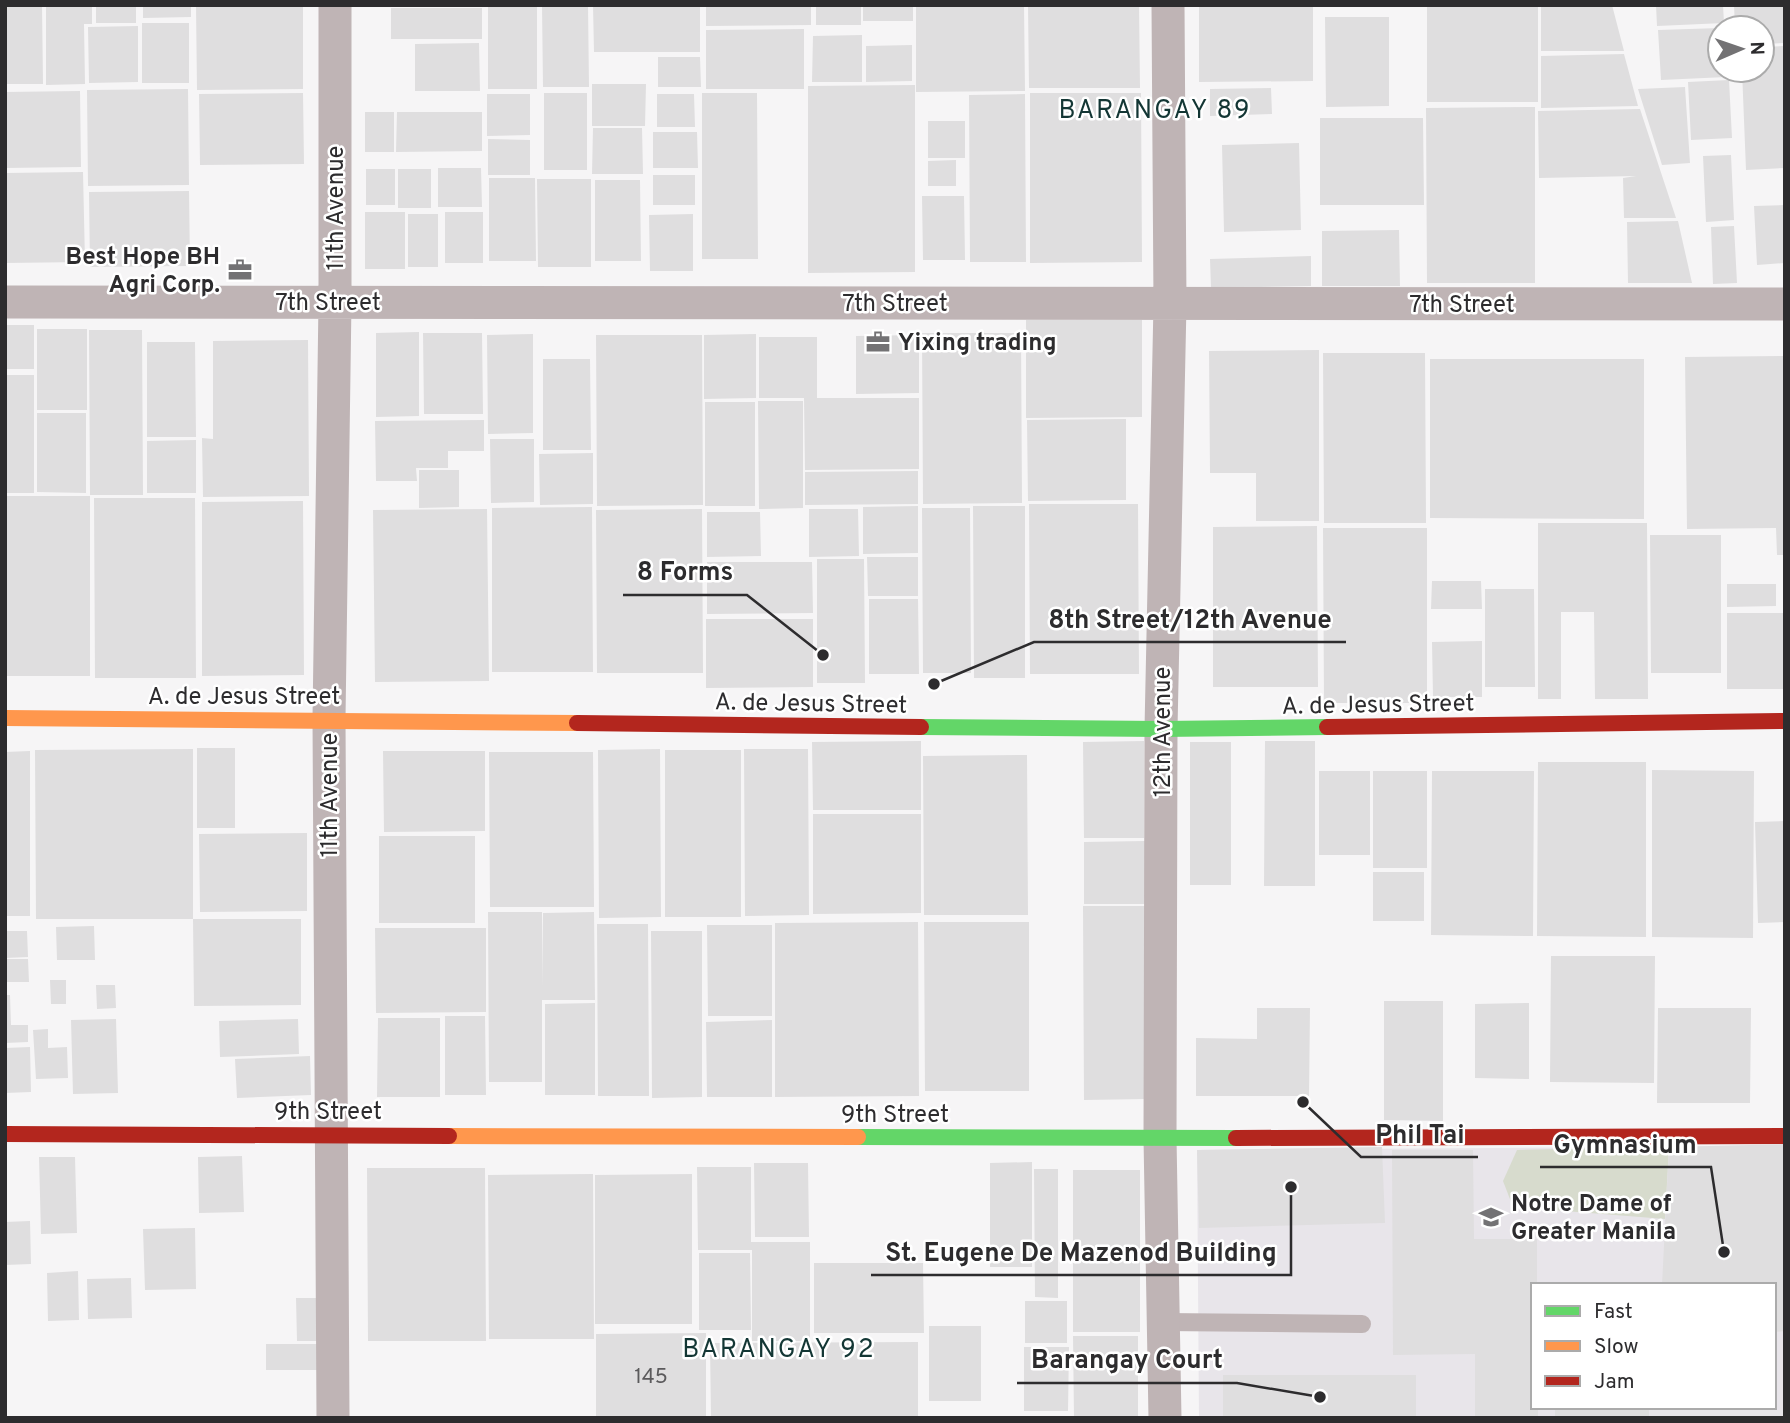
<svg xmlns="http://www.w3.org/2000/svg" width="1790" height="1423" viewBox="0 0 1790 1423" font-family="Overpass,sans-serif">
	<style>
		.built { fill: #e8e5ea; fill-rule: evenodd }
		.green { fill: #d7dbcd }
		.building { fill: #dfdedf }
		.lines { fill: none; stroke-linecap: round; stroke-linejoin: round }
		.lane { stroke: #bfb4b5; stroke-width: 18 }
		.street { stroke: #bfb4b5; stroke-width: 33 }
		.fast { stroke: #63d668; stroke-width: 16 }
		.slow { stroke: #ff974d; stroke-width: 16 }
		.jam { stroke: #b3261e; stroke-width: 16 }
		.labels { text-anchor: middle; stroke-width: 5; stroke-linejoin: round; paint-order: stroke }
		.number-label { font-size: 21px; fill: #5b5a5c }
		.street-label { font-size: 24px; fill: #2d2c2e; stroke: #fff }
		.poi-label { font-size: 24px; font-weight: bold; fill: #2d2c2e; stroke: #fff; text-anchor: start }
		.neighbourhood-label { font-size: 26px; letter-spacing: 2px; fill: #133634; stroke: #fff }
		.leader { fill: none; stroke: #2d2c2e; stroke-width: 2.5 }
		.callout-dot { fill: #2d2c2e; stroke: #fff; stroke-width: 2.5 }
		.callout-label { font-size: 26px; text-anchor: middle; font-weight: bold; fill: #2d2c2e; stroke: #fff; stroke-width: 5; stroke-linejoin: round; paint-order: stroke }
	</style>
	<rect width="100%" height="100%" fill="#f6f5f6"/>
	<path class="built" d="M 1785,1146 L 1785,1418 L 1199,1418 L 1197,1150 ZM 1533,1285 L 1774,1285 L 1774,1407 L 1533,1407 Z"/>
	<path class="green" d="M 1669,1147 L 1665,1219 L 1513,1207 L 1503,1181 L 1517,1150 Z"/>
	<path class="building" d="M 5,5 L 42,5 L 43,84 L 5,84 Z
		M 46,5 L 92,5 L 92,24 L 84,24 L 85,84 L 46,85 Z
		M 96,5 L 136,5 L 136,23 L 96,23 Z
		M 143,5 L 191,5 L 191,17 L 143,18 Z
		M 196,5 L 303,5 L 303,89 L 197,90 Z
		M 488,5 L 537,5 L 537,89 L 488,89 Z
		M 542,5 L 588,5 L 589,87 L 543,87 Z
		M 593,5 L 700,5 L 700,52 L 594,52 Z
		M 706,5 L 811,5 L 811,25 L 706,26 Z
		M 816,5 L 861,5 L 861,25 L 816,25 Z
		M 863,5 L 913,5 L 913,21 L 863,21 Z
		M 916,5 L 1024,5 L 1025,91 L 916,92 Z
		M 1028,5 L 1139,5 L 1140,88 L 1029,88 Z
		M 1199,5 L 1313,5 L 1313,81 L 1199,82 Z
		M 1427,5 L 1538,5 L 1538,102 L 1427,102 Z
		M 1541,5 L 1612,5 L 1624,51 L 1541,51 Z
		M 1656,5 L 1723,5 L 1724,23 L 1657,26 Z
		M 1734,5 L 1785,5 L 1785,43 L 1762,44 L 1762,28 L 1735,28 Z
		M 391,8 L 482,8 L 482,39 L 391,39 Z
		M 1325,17 L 1389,17 L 1389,106 L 1326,107 Z
		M 142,23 L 189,23 L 189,83 L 142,83 Z
		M 138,26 L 138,82 L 89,83 L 88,27 Z
		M 1720,28 L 1720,70 L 1726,70 L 1726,77 L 1661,80 L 1658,30 Z
		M 804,29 L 804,89 L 706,89 L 706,30 Z
		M 862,35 L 862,82 L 812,82 L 813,36 Z
		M 479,43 L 480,91 L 415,91 L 415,44 Z
		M 912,45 L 912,81 L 866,82 L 866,46 Z
		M 1785,46 L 1785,168 L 1746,170 L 1742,70 L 1762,70 L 1762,47 Z
		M 1624,54 L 1638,106 L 1541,108 L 1541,56 Z
		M 658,57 L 700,57 L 701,87 L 658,87 Z
		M 1729,80 L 1732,138 L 1691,140 L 1688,82 Z
		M 592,84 L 646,84 L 645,126 L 592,126 Z
		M 915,85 L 915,272 L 808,273 L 808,86 Z
		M 1685,87 L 1690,163 L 1662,165 L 1638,89 Z
		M 1271,88 L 1272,114 L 1210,116 L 1210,89 Z
		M 188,89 L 189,185 L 88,186 L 87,90 Z
		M 80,91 L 81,167 L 5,168 L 5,92 Z
		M 303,93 L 304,164 L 200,165 L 199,94 Z
		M 544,93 L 587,93 L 587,170 L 544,170 Z
		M 702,93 L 757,93 L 758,259 L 702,259 Z
		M 1030,93 L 1141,93 L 1142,262 L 1030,263 Z
		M 487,94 L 530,94 L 530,135 L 487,136 Z
		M 657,94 L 694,94 L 695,127 L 657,127 Z
		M 1025,94 L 1026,262 L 970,262 L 969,95 Z
		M 1535,107 L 1535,283 L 1427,283 L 1426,108 Z
		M 1640,109 L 1676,218 L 1624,218 L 1623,178 L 1636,176 L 1539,178 L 1538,111 Z
		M 365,112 L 394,112 L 394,152 L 365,152 Z
		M 397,112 L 482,112 L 482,151 L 396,152 Z
		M 1320,118 L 1423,118 L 1424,205 L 1320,205 Z
		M 928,121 L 965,121 L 965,158 L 928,158 Z
		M 593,128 L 642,128 L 643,174 L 592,174 Z
		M 653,132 L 697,132 L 698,168 L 653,168 Z
		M 488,139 L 530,140 L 530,175 L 488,175 Z
		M 1299,143 L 1301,230 L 1224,232 L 1222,145 Z
		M 1731,155 L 1734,220 L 1706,222 L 1703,156 Z
		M 956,160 L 956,186 L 928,186 L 928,161 Z
		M 438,168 L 481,168 L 482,207 L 438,207 Z
		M 366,169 L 395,169 L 395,205 L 366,205 Z
		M 398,169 L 431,169 L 431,208 L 398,208 Z
		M 83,172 L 85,262 L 5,263 L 5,173 Z
		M 653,175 L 695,175 L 695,205 L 653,205 Z
		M 489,178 L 535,178 L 536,261 L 489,261 Z
		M 537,179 L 591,179 L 591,267 L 538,267 Z
		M 595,180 L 640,180 L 641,261 L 595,261 Z
		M 189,191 L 190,266 L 90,267 L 89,192 Z
		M 922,196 L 964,196 L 965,260 L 923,260 Z
		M 1785,205 L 1785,263 L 1757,265 L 1754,206 Z
		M 365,212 L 405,212 L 405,269 L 365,269 Z
		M 445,212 L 483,212 L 483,263 L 445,263 Z
		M 408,214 L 438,214 L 438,267 L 408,267 Z
		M 693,214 L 693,271 L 650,271 L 649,215 Z
		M 1678,221 L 1692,283 L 1628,283 L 1627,222 Z
		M 1734,226 L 1737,283 L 1713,284 L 1711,227 Z
		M 1399,230 L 1400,286 L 1322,286 L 1322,231 Z
		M 1311,256 L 1311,286 L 1211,288 L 1210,259 Z
		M 1026,320 L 1142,320 L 1142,417 L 1026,418 Z
		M 5,325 L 34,325 L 34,369 L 5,369 Z
		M 37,329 L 87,329 L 87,410 L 37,410 Z
		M 89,330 L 142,330 L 143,495 L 90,495 Z
		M 419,332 L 419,416 L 376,417 L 376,333 Z
		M 423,333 L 482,333 L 483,414 L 424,414 Z
		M 922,333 L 1021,333 L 1022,503 L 923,504 Z
		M 533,334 L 533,433 L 488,434 L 487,335 Z
		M 756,334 L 756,398 L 704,399 L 704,335 Z
		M 596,335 L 702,335 L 703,505 L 597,506 Z
		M 919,335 L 919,393 L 856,394 L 856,336 Z
		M 759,337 L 817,337 L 817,398 L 919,398 L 919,469 L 805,470 L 804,398 L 759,398 Z
		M 308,340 L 309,496 L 203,497 L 202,438 L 213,439 L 213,341 Z
		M 147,342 L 195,342 L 196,437 L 147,437 Z
		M 1319,350 L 1319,521 L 1256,521 L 1256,473 L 1210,473 L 1209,351 Z
		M 1323,353 L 1425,353 L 1426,523 L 1324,523 Z
		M 1785,356 L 1785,555 L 1777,555 L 1776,528 L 1687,529 L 1685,357 Z
		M 543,359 L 590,359 L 591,450 L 543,450 Z
		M 1430,359 L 1644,359 L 1644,519 L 1430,518 Z
		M 5,375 L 34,375 L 34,493 L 5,493 Z
		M 758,401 L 803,401 L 803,508 L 759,509 Z
		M 705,402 L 755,402 L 755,506 L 705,506 Z
		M 37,413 L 86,413 L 86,493 L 37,492 Z
		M 1126,419 L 1126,500 L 1028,501 L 1027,420 Z
		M 484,420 L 484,451 L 448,451 L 448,468 L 416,468 L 417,481 L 376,481 L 375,421 Z
		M 490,439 L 534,439 L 534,502 L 491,503 Z
		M 196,440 L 196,493 L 147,493 L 147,441 Z
		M 593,453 L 593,504 L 540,505 L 539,454 Z
		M 419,470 L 459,470 L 459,507 L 419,508 Z
		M 918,471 L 918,504 L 805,505 L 805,472 Z
		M 5,496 L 90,496 L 90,676 L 5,676 Z
		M 94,498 L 195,498 L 196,678 L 95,678 Z
		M 303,501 L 304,675 L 202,676 L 202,502 Z
		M 1029,504 L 1138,504 L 1139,674 L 1030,674 Z
		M 918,506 L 918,553 L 863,554 L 863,507 Z
		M 973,506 L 1025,506 L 1025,678 L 974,678 Z
		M 592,507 L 593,672 L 492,672 L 492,508 Z
		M 922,508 L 970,508 L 971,673 L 923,673 Z
		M 487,509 L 489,681 L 375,682 L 373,510 Z
		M 702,509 L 703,673 L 597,673 L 596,510 Z
		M 809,509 L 858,509 L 859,556 L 809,557 Z
		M 707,512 L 760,512 L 761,556 L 707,557 Z
		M 1538,523 L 1647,523 L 1648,699 L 1595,699 L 1594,612 L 1561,612 L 1561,699 L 1538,699 Z
		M 1317,526 L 1318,687 L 1213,687 L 1213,527 Z
		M 1323,528 L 1427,528 L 1427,703 L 1324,703 Z
		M 1650,535 L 1721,535 L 1721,673 L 1651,673 Z
		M 867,557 L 918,557 L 918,596 L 868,596 Z
		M 817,559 L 864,559 L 865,683 L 817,683 Z
		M 707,562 L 812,562 L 813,613 L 707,614 Z
		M 1432,581 L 1481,581 L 1482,609 L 1431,609 Z
		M 1727,584 L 1776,584 L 1776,606 L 1727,607 Z
		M 1485,589 L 1534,589 L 1535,687 L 1485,687 Z
		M 869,599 L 918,599 L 919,674 L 869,674 Z
		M 1727,613 L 1785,613 L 1785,689 L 1727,689 Z
		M 706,619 L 813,619 L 813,687 L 706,688 Z
		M 1482,641 L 1482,697 L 1433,697 L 1432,642 Z
		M 921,741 L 921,810 L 813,810 L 812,742 Z
		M 1144,741 L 1144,838 L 1084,838 L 1083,742 Z
		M 1265,741 L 1315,741 L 1315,886 L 1264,886 Z
		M 1190,742 L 1231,742 L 1231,885 L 1190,885 Z
		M 197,748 L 235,748 L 235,828 L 197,828 Z
		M 193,749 L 193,919 L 36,919 L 35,750 Z
		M 660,749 L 661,917 L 599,918 L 598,750 Z
		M 744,749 L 808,749 L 809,915 L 745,916 Z
		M 665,750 L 741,750 L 741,917 L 665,917 Z
		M 30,751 L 30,916 L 5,916 L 5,752 Z
		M 383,751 L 485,751 L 485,831 L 384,832 Z
		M 489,752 L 593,752 L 594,907 L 490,907 Z
		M 1027,755 L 1028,915 L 924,915 L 923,756 Z
		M 1538,762 L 1646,762 L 1646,937 L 1537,936 Z
		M 1652,770 L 1754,771 L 1753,938 L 1652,937 Z
		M 1319,771 L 1370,771 L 1370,855 L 1319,855 Z
		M 1373,771 L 1427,771 L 1427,868 L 1373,868 Z
		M 1432,771 L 1534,771 L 1533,936 L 1431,935 Z
		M 813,814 L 921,814 L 921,913 L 813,914 Z
		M 1785,821 L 1785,922 L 1758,923 L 1755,822 Z
		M 307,833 L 307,911 L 200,912 L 199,834 Z
		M 379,836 L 475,836 L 475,923 L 379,923 Z
		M 1145,841 L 1145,904 L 1084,904 L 1084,842 Z
		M 1373,872 L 1424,872 L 1424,921 L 1373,921 Z
		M 1083,906 L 1145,906 L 1146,1099 L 1084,1100 Z
		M 488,912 L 542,912 L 542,987 L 543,913 L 594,912 L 595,1000 L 542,1000 L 542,1082 L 489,1082 Z
		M 193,919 L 301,919 L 301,1005 L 194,1006 Z
		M 918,922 L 919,1096 L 775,1097 L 775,923 Z
		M 924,922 L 1029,922 L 1029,1091 L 925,1091 Z
		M 597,924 L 648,924 L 649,1096 L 598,1096 Z
		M 707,925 L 772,925 L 772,1016 L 708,1016 Z
		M 94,926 L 95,960 L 57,960 L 56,927 Z
		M 375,928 L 486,928 L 486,1012 L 376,1013 Z
		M 5,931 L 27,931 L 28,957 L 5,958 Z
		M 651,931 L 702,931 L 702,1097 L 652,1098 Z
		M 1551,956 L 1655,956 L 1654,1083 L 1550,1082 Z
		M 5,959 L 28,959 L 29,982 L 5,982 Z
		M 50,980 L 66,980 L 66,1004 L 51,1004 Z
		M 96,985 L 115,985 L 116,1008 L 97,1009 Z
		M 5,995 L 10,995 L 11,1025 L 28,1025 L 28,1042 L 5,1043 Z
		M 1384,1001 L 1443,1001 L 1443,1121 L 1384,1120 Z
		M 595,1003 L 595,1095 L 545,1095 L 545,1004 Z
		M 1529,1003 L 1529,1079 L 1475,1078 L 1475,1004 Z
		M 1257,1008 L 1310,1008 L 1309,1096 L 1196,1096 L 1196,1038 L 1257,1039 Z
		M 1658,1008 L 1751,1008 L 1750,1103 L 1657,1103 Z
		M 445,1016 L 485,1016 L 486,1095 L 445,1095 Z
		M 378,1018 L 440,1018 L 440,1097 L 377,1097 Z
		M 116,1019 L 118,1093 L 73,1094 L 71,1020 Z
		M 298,1019 L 299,1054 L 220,1057 L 219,1021 Z
		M 772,1020 L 772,1097 L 707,1097 L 706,1022 Z
		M 48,1029 L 48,1048 L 67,1047 L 68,1078 L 36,1079 L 33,1030 Z
		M 30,1047 L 31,1092 L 5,1093 L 5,1048 Z
		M 310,1056 L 311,1095 L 237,1098 L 235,1059 Z
		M 1785,1144 L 1785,1331 L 1774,1332 L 1774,1285 L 1662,1285 L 1669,1147 Z
		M 1382,1147 L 1385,1223 L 1199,1228 L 1197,1150 Z
		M 1392,1150 L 1473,1150 L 1474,1239 L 1537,1239 L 1537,1285 L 1533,1285 L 1533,1407 L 1538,1407 L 1538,1418 L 1475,1418 L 1475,1354 L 1393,1355 Z
		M 242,1156 L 244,1212 L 199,1213 L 198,1157 Z
		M 39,1157 L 75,1157 L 77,1233 L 41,1234 Z
		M 1032,1162 L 1032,1267 L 990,1267 L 990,1163 Z
		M 754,1163 L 808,1163 L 809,1237 L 755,1237 Z
		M 697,1167 L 751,1167 L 751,1242 L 810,1242 L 810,1341 L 752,1341 L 752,1250 L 698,1250 Z
		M 367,1168 L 485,1168 L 486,1341 L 368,1341 Z
		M 1034,1169 L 1058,1169 L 1058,1298 L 1035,1297 Z
		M 1073,1170 L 1140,1170 L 1140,1332 L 1073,1332 Z
		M 593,1174 L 594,1339 L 489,1339 L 488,1175 Z
		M 692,1174 L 692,1324 L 595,1324 L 595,1175 Z
		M 30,1221 L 31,1264 L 5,1265 L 5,1222 Z
		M 195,1228 L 196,1289 L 145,1290 L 143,1229 Z
		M 699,1253 L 750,1253 L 751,1330 L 699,1330 Z
		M 814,1263 L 923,1263 L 924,1333 L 814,1333 Z
		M 78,1271 L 79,1320 L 48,1321 L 47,1273 Z
		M 131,1278 L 132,1318 L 88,1319 L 87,1279 Z
		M 296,1298 L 320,1298 L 320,1341 L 297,1341 Z
		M 1025,1301 L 1067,1301 L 1067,1343 L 1025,1343 Z
		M 929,1326 L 981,1326 L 981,1401 L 929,1401 Z
		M 706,1333 L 706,1418 L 596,1418 L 596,1334 Z
		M 1073,1336 L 1138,1336 L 1138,1418 L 1074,1418 Z
		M 918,1342 L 918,1418 L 711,1418 L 710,1343 Z
		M 266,1344 L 323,1344 L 323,1370 L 266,1370 Z
		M 1024,1347 L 1069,1347 L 1068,1411 L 1024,1411 Z
		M 1223,1375 L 1416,1375 L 1416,1418 L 1223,1418 Z
		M 1555,1407 L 1649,1407 L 1649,1418 L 1555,1418 Z"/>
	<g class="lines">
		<path class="lane" d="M 1163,1322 L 1362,1324"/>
		<path class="street" d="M 5,302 L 1785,304
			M 333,1418 L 329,719 L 335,302 L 335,5
			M 1165,1418 L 1160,1138 L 1161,729 L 1170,304 L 1168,5"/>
		<path class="fast" d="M 921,727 L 1161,729 L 1327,727
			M 858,1137 L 1236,1138"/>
		<path class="slow" d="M 5,718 L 577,723
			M 449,1136 L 858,1137"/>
		<path class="jam" d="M 577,723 L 921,727
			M 1327,727 L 1785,721
			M 5,1134 L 449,1136
			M 1236,1138 L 1785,1136"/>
	</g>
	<defs>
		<g id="office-bare" transform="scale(1.89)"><path d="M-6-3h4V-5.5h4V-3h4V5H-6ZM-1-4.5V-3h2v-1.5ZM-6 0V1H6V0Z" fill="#737274" stroke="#fff" stroke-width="2.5" paint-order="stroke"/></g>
		<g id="school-bare" transform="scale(1.89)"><path d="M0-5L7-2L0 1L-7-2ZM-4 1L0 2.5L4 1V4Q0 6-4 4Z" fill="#737274" stroke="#fff" stroke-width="2.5" paint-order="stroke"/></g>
	</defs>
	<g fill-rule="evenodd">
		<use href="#office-bare" x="240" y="270"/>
		<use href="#office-bare" x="878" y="342"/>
		<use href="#school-bare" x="1491" y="1217"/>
	</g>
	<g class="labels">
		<g class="number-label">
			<text x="651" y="1383">145</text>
		</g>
		<g class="street-label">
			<text transform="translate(335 208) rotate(-90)" y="8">11th Avenue</text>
			<text x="328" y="310">7th Street</text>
			<text x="895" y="311">7th Street</text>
			<text x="1462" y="312">7th Street</text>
			<text x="244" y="704">A. de Jesus Street</text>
			<text transform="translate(811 703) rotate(1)" y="8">A. de Jesus Street</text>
			<text transform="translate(1378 704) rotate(-1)" y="8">A. de Jesus Street</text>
			<text transform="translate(1162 732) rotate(-90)" y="8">12th Avenue</text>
			<text transform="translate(329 795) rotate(-90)" y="8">11th Avenue</text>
			<text x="328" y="1119">9th Street</text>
			<text x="895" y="1122">9th Street</text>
		</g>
		<g class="poi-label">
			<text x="220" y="264" text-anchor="end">Best Hope BH<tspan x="220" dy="28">Agri Corp.</tspan></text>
			<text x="898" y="350">Yixing trading</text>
			<text x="1511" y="1211">Notre Dame of<tspan x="1511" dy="28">Greater Manila</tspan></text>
		</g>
		<g class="neighbourhood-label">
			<text x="1155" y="118">BARANGAY 89</text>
			<text x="779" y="1357">BARANGAY 92</text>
		</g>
	</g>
	<path class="leader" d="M823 655L747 595H623M934 684L1034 642H1346M1303 1102L1361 1157H1478M1724 1252L1711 1167H1540M1291 1187L1291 1275H871M1320 1397L1237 1383H1017"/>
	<g class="callout-dot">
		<circle cx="823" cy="655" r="7"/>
		<circle cx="934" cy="684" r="7"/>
		<circle cx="1303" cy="1102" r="7"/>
		<circle cx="1724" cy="1252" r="7"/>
		<circle cx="1291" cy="1187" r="7"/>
		<circle cx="1320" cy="1397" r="7"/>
	</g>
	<g class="callout-label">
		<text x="685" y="580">8 Forms</text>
		<text x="1190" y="628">8th Street/12th Avenue</text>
		<text x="1420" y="1143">Phil Tai</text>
		<text x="1625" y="1153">Gymnasium</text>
		<text x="1081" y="1261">St. Eugene De Mazenod Building</text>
		<text x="1127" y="1368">Barangay Court</text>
	</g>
	<rect width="1790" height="1423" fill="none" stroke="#2d2c2e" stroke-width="14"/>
	<rect x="1531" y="1283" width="245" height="126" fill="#ffffff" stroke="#ababab" stroke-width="2"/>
	<rect x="1545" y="1306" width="35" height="10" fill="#63d668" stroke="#ababab" stroke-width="2"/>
	<text x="1594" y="1318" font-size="21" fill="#2d2c2e">Fast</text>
	<rect x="1545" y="1341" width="35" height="10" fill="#ff974d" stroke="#ababab" stroke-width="2"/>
	<text x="1594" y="1353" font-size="21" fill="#2d2c2e">Slow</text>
	<rect x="1545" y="1376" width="35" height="10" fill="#b3261e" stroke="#ababab" stroke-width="2"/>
	<text x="1594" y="1388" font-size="21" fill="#2d2c2e">Jam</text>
	<g transform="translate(1741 49) rotate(88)"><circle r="33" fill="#ffffff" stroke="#ababab" stroke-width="2"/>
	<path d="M0-5L12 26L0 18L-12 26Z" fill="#737274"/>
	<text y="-10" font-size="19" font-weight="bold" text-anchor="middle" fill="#2d2c2e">N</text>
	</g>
</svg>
